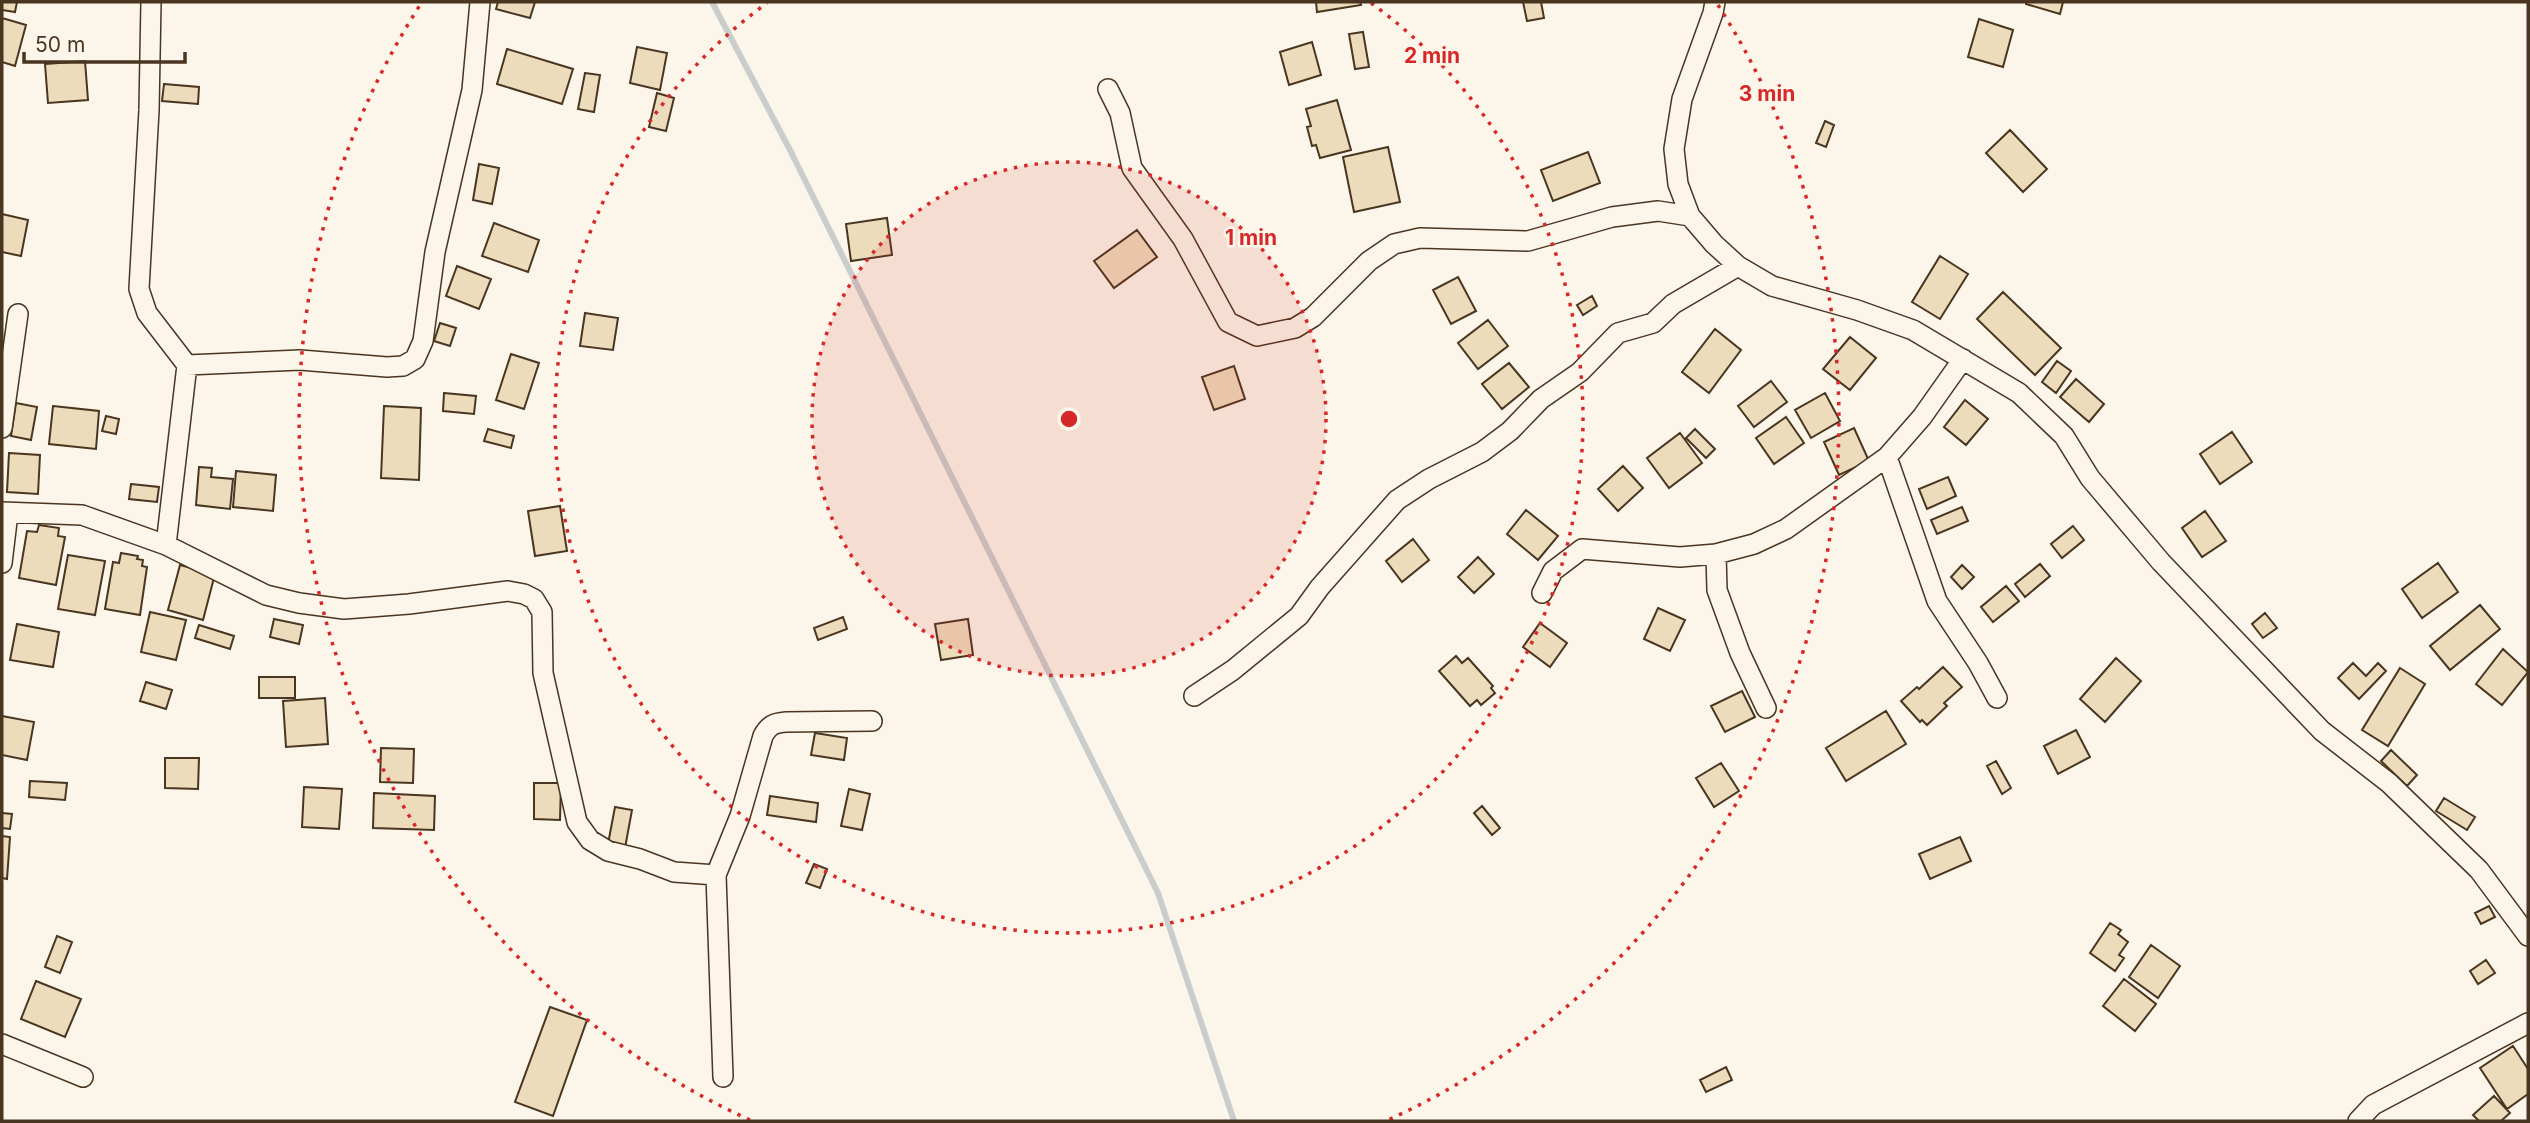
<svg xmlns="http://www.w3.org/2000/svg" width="2530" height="1123" viewBox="0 0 2530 1123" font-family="Inter,sans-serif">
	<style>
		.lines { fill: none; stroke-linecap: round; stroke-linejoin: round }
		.stream { stroke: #c9cecd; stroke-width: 6 }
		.building { fill: #ecdcbc; stroke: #4a3520; stroke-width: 2 }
		.minor-casing { stroke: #4a3520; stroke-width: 22 }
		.minor { stroke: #fbf6e9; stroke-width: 19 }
		.ring { fill: none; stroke: #d62828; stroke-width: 3.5; stroke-dasharray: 3.5 7 }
		.centre { fill: #d62828; stroke: #fbf6e9; stroke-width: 3.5 }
		.ring-label { font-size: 21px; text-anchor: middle; font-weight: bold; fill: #d62828; stroke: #fbf6e9; stroke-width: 5; stroke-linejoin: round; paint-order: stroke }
	</style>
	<rect width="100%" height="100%" fill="#fbf6e9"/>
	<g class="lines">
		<path class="stream" d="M 712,2 L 790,150 L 1158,893 L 1234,1121"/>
	</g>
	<path class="building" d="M 2,2 L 17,2 L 15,12 L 2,10 Z
		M 498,2 L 535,2 L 530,18 L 496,9 Z
		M 1316,2 L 1360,2 L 1361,5 L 1317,12 Z
		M 1523,2 L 1541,2 L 1544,18 L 1527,21 Z
		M 2026,2 L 2063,2 L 2060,14 L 2026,4 Z
		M 2,18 L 26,25 L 15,66 L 2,62 Z
		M 1979,19 L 2013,30 L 2003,67 L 1968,57 Z
		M 1363,32 L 1369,67 L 1355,69 L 1349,34 Z
		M 1312,42 L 1321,75 L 1289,85 L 1280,52 Z
		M 637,47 L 667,53 L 660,90 L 630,83 Z
		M 507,49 L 573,69 L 562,104 L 497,84 Z
		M 85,61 L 88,100 L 48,103 L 45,64 Z
		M 585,73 L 600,75 L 594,112 L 578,109 Z
		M 164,84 L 199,87 L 198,104 L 162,101 Z
		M 657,93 L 674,98 L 666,131 L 649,127 Z
		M 1337,100 L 1351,150 L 1320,158 L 1316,145 L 1312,146 L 1307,127 L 1311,126 L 1306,109 Z
		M 1825,121 L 1834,125 L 1826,147 L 1816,143 Z
		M 2010,130 L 2047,169 L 2023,192 L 1986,153 Z
		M 1388,147 L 1400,202 L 1354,212 L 1343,157 Z
		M 1588,152 L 1600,183 L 1553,201 L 1541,170 Z
		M 479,164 L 499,168 L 492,204 L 473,200 Z
		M 2,214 L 28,220 L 21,256 L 2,252 Z
		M 887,218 L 892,255 L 851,261 L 846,224 Z
		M 494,223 L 539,240 L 528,272 L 482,256 Z
		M 1137,230 L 1157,257 L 1114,288 L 1094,261 Z
		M 1940,256 L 1968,274 L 1940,319 L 1912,302 Z
		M 457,266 L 491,279 L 479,309 L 446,296 Z
		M 1458,277 L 1476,311 L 1451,324 L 1433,290 Z
		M 2003,292 L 2061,348 L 2035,375 L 1977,319 Z
		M 1592,296 L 1597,306 L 1583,315 L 1577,305 Z
		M 585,313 L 618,318 L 613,350 L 580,346 Z
		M 1488,320 L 1508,346 L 1478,369 L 1458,343 Z
		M 440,323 L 456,328 L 450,346 L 434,341 Z
		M 1715,329 L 1741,350 L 1709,393 L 1682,372 Z
		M 1850,337 L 1876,358 L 1850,390 L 1823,369 Z
		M 511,354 L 539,363 L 524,409 L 496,400 Z
		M 2057,361 L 2071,371 L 2056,393 L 2042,382 Z
		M 1509,363 L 1529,387 L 1502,409 L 1482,384 Z
		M 1234,366 L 1245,399 L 1214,410 L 1202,377 Z
		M 2076,379 L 2104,404 L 2089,422 L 2060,397 Z
		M 1771,381 L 1787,402 L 1754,427 L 1738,406 Z
		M 444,393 L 476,396 L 474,414 L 443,411 Z
		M 1825,393 L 1840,421 L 1811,438 L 1795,410 Z
		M 1965,400 L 1988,419 L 1966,445 L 1944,427 Z
		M 16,403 L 37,407 L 31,440 L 11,436 Z
		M 53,406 L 99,411 L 96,449 L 49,444 Z
		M 384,406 L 421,408 L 419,480 L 381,478 Z
		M 106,416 L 119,419 L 116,434 L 102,431 Z
		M 1786,417 L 1804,443 L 1774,464 L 1756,438 Z
		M 1854,428 L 1869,461 L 1839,475 L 1824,442 Z
		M 488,429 L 514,436 L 511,448 L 484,441 Z
		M 1695,429 L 1715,449 L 1706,458 L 1686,438 Z
		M 2232,432 L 2252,462 L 2220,484 L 2200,454 Z
		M 1680,433 L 1702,463 L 1669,488 L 1647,458 Z
		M 9,453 L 40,455 L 38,494 L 7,492 Z
		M 1623,466 L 1643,488 L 1618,511 L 1598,489 Z
		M 199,467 L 212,468 L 211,477 L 233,479 L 230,509 L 196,505 Z
		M 236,471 L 276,475 L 273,511 L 233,507 Z
		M 1948,477 L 1956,496 L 1927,509 L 1919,489 Z
		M 131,484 L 159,487 L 157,502 L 129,499 Z
		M 560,506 L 567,551 L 535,556 L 528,511 Z
		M 1962,507 L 1968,521 L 1937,534 L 1931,520 Z
		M 1526,510 L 1558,536 L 1538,560 L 1507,534 Z
		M 2205,511 L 2226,541 L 2202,557 L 2182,528 Z
		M 39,525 L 59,528 L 58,536 L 65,537 L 56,585 L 19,578 L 27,531 L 37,532 Z
		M 2073,526 L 2084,540 L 2062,558 L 2051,544 Z
		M 1413,539 L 1429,560 L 1402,582 L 1386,561 Z
		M 121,553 L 138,556 L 137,559 L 143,560 L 142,566 L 147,567 L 140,615 L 105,609 L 113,562 L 119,563 Z
		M 68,555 L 105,561 L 95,615 L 58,609 Z
		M 1478,557 L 1494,574 L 1474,593 L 1458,577 Z
		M 2438,563 L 2458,592 L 2422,618 L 2402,589 Z
		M 2040,564 L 2050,576 L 2025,597 L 2015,584 Z
		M 180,565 L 215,574 L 203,620 L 168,610 Z
		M 1962,565 L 1974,577 L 1962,589 L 1951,577 Z
		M 2006,586 L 2019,601 L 1993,622 L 1981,607 Z
		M 2480,605 L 2500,629 L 2450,670 L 2430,646 Z
		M 1658,608 L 1685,620 L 1670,651 L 1644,639 Z
		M 150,612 L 186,620 L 176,660 L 141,652 Z
		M 2265,613 L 2277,628 L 2263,638 L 2252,624 Z
		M 843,617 L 847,629 L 818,640 L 814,628 Z
		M 274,619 L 303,625 L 299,644 L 270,637 Z
		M 968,619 L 973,655 L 941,660 L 935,624 Z
		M 1540,623 L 1567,643 L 1550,667 L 1523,647 Z
		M 17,624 L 59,632 L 53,667 L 10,660 Z
		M 199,625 L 234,636 L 230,649 L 195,638 Z
		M 2503,649 L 2528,672 L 2502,705 L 2476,684 Z
		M 1456,656 L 1462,663 L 1468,658 L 1493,686 L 1491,688 L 1495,693 L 1481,705 L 1477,700 L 1470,706 L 1439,671 Z
		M 2116,658 L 2141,681 L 2105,722 L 2080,699 Z
		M 2353,663 L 2366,676 L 2378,663 L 2386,671 L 2359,699 L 2338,678 Z
		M 1943,667 L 1962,687 L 1944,703 L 1947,706 L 1927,725 L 1922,720 L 1920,722 L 1901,701 L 1917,687 L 1919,689 Z
		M 2400,668 L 2425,684 L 2388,746 L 2362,730 Z
		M 259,677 L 295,677 L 295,698 L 259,698 Z
		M 146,682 L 172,690 L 166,709 L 140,701 Z
		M 1742,691 L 1755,717 L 1725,732 L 1711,706 Z
		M 325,698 L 328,744 L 286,747 L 283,701 Z
		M 1886,711 L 1906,744 L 1846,781 L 1826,748 Z
		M 2,716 L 34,722 L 27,760 L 2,755 Z
		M 2076,730 L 2090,757 L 2058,774 L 2044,746 Z
		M 815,733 L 847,738 L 844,760 L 811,755 Z
		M 381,748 L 414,749 L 413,783 L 380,782 Z
		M 2391,750 L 2417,775 L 2407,786 L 2381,761 Z
		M 165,758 L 199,758 L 198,789 L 165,788 Z
		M 1996,761 L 2011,788 L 2002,794 L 1987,766 Z
		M 1721,763 L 1739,791 L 1714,807 L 1696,778 Z
		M 30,781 L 67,783 L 65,800 L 29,797 Z
		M 534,783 L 561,783 L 560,820 L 534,819 Z
		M 304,787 L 342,789 L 339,829 L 302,827 Z
		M 849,789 L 870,794 L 862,830 L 841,826 Z
		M 374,793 L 435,796 L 434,830 L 373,828 Z
		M 770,796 L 818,803 L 816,822 L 767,815 Z
		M 2444,798 L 2475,817 L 2467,830 L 2436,811 Z
		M 1482,806 L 1500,828 L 1492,835 L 1474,813 Z
		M 615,807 L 632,810 L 625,848 L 608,844 Z
		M 2,813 L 12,814 L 10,829 L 2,828 Z
		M 2,836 L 10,837 L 7,879 L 2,878 Z
		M 1960,837 L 1971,861 L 1930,879 L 1919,854 Z
		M 814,864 L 827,869 L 820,888 L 806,883 Z
		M 2489,906 L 2495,917 L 2481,924 L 2475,913 Z
		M 2110,923 L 2121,930 L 2118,934 L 2128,942 L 2119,955 L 2124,958 L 2115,971 L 2090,953 Z
		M 57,936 L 72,942 L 60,973 L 45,967 Z
		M 2151,945 L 2180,966 L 2158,998 L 2129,977 Z
		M 2486,960 L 2495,973 L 2478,984 L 2470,971 Z
		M 2124,979 L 2156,1004 L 2135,1031 L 2103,1006 Z
		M 36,981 L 81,999 L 65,1037 L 21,1019 Z
		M 550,1007 L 587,1020 L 553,1116 L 515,1102 Z
		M 2513,1046 L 2528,1069 L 2528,1094 L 2507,1109 L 2480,1068 Z
		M 1726,1067 L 1732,1080 L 1706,1092 L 1700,1080 Z
		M 2494,1096 L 2510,1113 L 2501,1121 L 2479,1121 L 2473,1115 Z"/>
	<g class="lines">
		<g class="minor-casing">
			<path id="minor" d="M 151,2 L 149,110 L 139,289 L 147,313 L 187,365
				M 1715,2 L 1713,13 L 1682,99 L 1674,149 L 1678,184 L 1690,216 L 1714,244 L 1738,266 L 1772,286 L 1857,310 L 1913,330 L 2019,393 L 2064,436 L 2090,478 L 2161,562 L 2322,731 L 2389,783 L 2479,870 L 2528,936
				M 1108,89 L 1120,113 L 1132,168 L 1183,239 L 1228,322 L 1257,336 L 1295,328 L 1313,317 L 1369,261 L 1394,244 L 1420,238 L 1528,241 L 1612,217 L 1658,211 L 1690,216
				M 2,428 L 18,314
				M 1887,457 L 1937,601 L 1978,663 L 1997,698
				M 2,512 L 82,515 L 166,545 L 187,365 L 300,360 L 387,367 L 403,366 L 415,359 L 423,341 L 435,252 L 472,90 L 480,2
				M 166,545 L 266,595 L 299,603 L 344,609 L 409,604 L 508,591 L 524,594 L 534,599 L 542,612 L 543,673 L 577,822 L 590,840 L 608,851 L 640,859 L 674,872 L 716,875 L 723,1077
				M 1716,554 L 1717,590 L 1740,653 L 1766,708
				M 2,563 L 8,513
				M 1542,593 L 1553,571 L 1582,549 L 1680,557 L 1716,554 L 1754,544 L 1786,529 L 1887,457 L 1922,417 L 1963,359
				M 1194,696 L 1233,670 L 1299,616 L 1320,587 L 1397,500 L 1429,479 L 1482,452 L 1510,431 L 1541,399 L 1580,372 L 1618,333 L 1653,323 L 1673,304 L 1738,266
				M 716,875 L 740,816 L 763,736 C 769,725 774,723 786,722 L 872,721
				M 2,1044 L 83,1077
				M 2358,1121 L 2373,1105 L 2528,1023"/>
		</g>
		<use href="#minor" class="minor"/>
	</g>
	<circle cx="1069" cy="419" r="257" fill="#d62828" fill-opacity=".12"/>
	<g class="ring">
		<circle cx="1069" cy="419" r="257"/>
		<path d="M1371 3A514 514 0 1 1 767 3"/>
		<path d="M750 1120A770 770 0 0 1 420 5M1718 5A770 770 0 0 1 1388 1120"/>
	</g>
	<circle cx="1069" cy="419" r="10" class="centre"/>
	<g class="ring-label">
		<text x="1432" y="63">2 min</text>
		<text x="1767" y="101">3 min</text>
		<text x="1251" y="245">1 min</text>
	</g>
	<rect width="2530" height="1123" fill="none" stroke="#4a3520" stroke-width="7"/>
	<path d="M24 52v10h161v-10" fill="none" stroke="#4a3520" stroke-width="3.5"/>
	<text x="35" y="52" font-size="21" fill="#4a3520" stroke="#fbf6e9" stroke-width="5" paint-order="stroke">50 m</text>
</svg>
